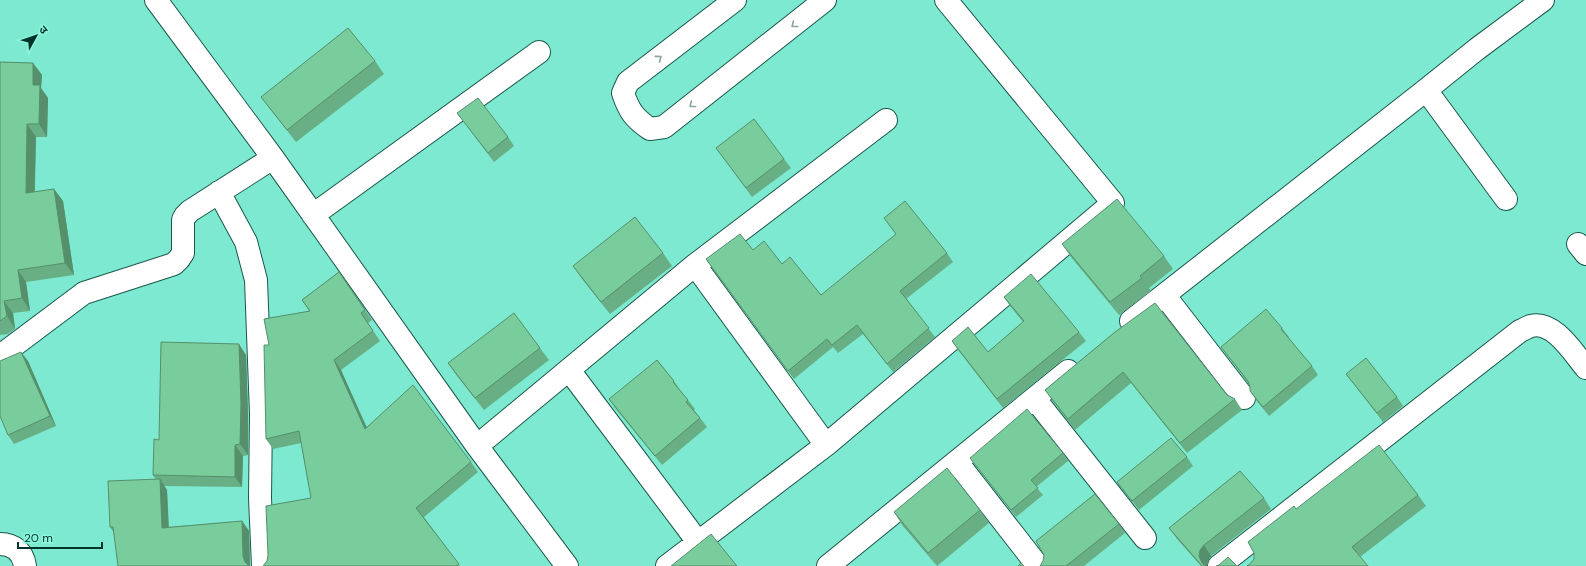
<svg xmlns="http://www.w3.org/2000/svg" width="1586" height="566" viewBox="0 0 1586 566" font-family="'DM Sans','Noto Sans Devanagari',sans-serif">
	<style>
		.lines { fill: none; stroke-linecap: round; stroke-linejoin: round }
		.minor-casing { stroke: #1b584b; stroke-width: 24 }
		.minor { stroke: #fff; stroke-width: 22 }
		.wall { fill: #68af85 }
		.shaded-wall { fill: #558f6c }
		.building { fill: #79cc9b; stroke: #558f6c }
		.oneway { stroke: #8ca39f }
	</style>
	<rect width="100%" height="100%" fill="#7ce9d0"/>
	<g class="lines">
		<g class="minor-casing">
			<path id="minor" d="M 156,0 L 273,158 L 477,446 L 567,566
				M 735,0 L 628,82 L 623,93 C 629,111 634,118 650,129 L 664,127 L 825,0
				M 1426,90 L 1506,199
				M 219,192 L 246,242 L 256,280 L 261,414 L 260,498 L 263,566
				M 313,215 L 539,52
				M 1578,244 L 1586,254
				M 695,265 L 826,445
				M 1165,296 L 1244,398
				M 1131,321 L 1426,90 L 1477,49 L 1543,0
				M 0,356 L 84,293 L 174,264 L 179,259 L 183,253 L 183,220 L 185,216 L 190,211 L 273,158
				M 569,370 L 698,542
				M 1035,399 L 1145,538
				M 477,446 L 695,265 L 886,120
				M 957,462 L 1038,566
				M 0,544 C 14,544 23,552 25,566
				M 667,566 L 826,445 L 1113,203 L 946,0
				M 828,566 L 1068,371
				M 1219,566 L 1520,331 C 1523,330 1527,327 1531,326 C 1554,320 1574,354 1586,368"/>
		</g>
		<use href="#minor" class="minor"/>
	</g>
	<path class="wall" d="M 375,61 L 384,74 L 296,142 L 270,109 L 261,97 Z
		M 0,62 L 33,63 L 42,75 L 41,88 L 48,98 L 47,137 L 36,137 L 35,192 L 54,189 L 63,201 L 74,275 L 26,282 L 30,311 L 13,313 L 15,329 L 8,334 L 0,335 Z
		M 457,113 L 508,137 L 514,146 L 494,162 Z
		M 716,148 L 784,159 L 791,168 L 752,197 Z
		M 1062,244 L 1164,256 L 1173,269 L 1149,288 L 1151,291 L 1119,315 L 1071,257 Z
		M 753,250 L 782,264 L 821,295 L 947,253 L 953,262 L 906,299 L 935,337 L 893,372 L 863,334 L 838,353 L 833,347 L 794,379 L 706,259 Z
		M 663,253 L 672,266 L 610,314 L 582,279 L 573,266 Z
		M 339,272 L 372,320 L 368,323 L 380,341 L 341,370 L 366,428 L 471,462 L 478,472 L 424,517 L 460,566 L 263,566 L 267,561 L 311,498 L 301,443 L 273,449 L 266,439 L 269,345 L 309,311 L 302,300 Z
		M 1004,297 L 1079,332 L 1086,341 L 1003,408 L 958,350 L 952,341 L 988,352 L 1023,322 L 1010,306 Z
		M 1282,328 L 1289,337 L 1288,338 L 1312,366 L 1318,375 L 1269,416 L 1256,400 L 1250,391 L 1250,387 L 1248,383 L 1221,347 Z
		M 1115,332 L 1235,399 L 1242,410 L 1187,453 L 1131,383 L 1075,430 L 1052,400 L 1045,390 Z
		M 540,348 L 549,360 L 484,410 L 457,376 L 448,363 Z
		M 246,355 L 248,414 L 248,455 L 243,456 L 242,487 L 164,486 L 167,490 L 169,527 L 242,521 L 249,531 L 250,566 L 118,566 L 114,533 L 110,527 L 156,480 L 153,475 L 159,440 Z
		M 28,361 L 56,426 L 14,444 L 8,435 Z
		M 1346,374 L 1397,397 L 1403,406 L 1383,422 L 1353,383 Z
		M 674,381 L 680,390 L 688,400 L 695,409 L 694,410 L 707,427 L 662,465 L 615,408 L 609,399 Z
		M 1063,453 L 1068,461 L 1036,487 L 1043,495 L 1016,517 L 970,458 Z
		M 1187,457 L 1193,466 L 1139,510 L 1117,482 Z
		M 1418,495 L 1426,506 L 1360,557 L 1250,564 Z
		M 1264,498 L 1271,509 L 1211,556 L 1208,561 L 1207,566 L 1201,566 L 1177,539 L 1169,528 Z
		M 980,510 L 989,523 L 937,566 L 902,525 L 894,512 Z
		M 1119,524 L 1125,533 L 1084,566 L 1040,566 Z"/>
	<path class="shaded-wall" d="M 33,63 L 42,75 L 41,88 L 48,98 L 47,137 L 39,124 L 33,85 Z
		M 27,124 L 36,137 L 34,205 L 26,193 Z
		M 54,189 L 63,201 L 74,275 L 65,263 Z
		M 18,270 L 26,282 L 30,311 L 22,298 Z
		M 4,301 L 13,313 L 15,329 L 7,316 Z
		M 239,344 L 246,355 L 248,414 L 248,455 L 240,444 Z
		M 21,352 L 28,361 L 56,426 L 50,416 Z
		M 334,360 L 341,370 L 372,439 L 365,429 Z
		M 235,445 L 243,456 L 242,487 L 235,477 Z
		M 160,479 L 167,490 L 169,538 L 162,528 Z
		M 242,521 L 249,531 L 250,566 L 248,566 L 245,562 L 243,556 Z
		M 1204,545 L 1211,556 L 1208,561 L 1207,566 L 1204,566 L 1202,563 L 1199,556 L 1200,550 Z"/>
	<path class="building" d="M 348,28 L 375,61 L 287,130 L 261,97 Z
		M 0,62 L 33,63 L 33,85 L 40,85 L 39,124 L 27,124 L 26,193 L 54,189 L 65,263 L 18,270 L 22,298 L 4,301 L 7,316 L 0,321 Z
		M 478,98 L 508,137 L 488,153 L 457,113 Z
		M 754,119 L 784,159 L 746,188 L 716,148 Z
		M 1117,199 L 1164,256 L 1140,276 L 1142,278 L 1110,302 L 1062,244 Z
		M 905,201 L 947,253 L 900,291 L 929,328 L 887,364 L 857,325 L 832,345 L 827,339 L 788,371 L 706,259 L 740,234 L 753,250 L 764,241 L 782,264 L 790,257 L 821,295 L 896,234 L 884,218 Z
		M 635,217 L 663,253 L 601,302 L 573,266 Z
		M 339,272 L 365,310 L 361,313 L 373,331 L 334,360 L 365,429 L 413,385 L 471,462 L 416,508 L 459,564 L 456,566 L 263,566 L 267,561 L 268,555 L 266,506 L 311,498 L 299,431 L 266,439 L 264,345 L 269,345 L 264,319 L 310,311 L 302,300 Z
		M 1031,274 L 1079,332 L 997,399 L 952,341 L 968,327 L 988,352 L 1024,321 L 1004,297 Z
		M 1155,303 L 1227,395 L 1235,399 L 1180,443 L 1123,372 L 1068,419 L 1045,390 L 1115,332 Z
		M 1266,309 L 1282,328 L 1281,329 L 1312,366 L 1263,407 L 1250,391 L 1250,387 L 1248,381 L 1221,347 Z
		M 514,313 L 540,348 L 475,398 L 448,363 Z
		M 161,342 L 239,344 L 241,403 L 240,444 L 235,445 L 235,477 L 153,475 L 154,439 L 159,440 Z
		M 21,352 L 50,416 L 8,435 L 0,416 L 0,361 Z
		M 1366,358 L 1397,397 L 1377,413 L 1346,374 Z
		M 657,360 L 674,381 L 673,382 L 688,400 L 686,402 L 700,418 L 655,456 L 609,399 Z
		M 1027,409 L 1063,453 L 1031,480 L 1038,488 L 1011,510 L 970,458 Z
		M 1171,438 L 1187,457 L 1132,501 L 1117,482 Z
		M 1379,445 L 1418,495 L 1352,547 L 1368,566 L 1247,566 L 1250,564 L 1254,559 L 1254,553 L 1248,542 L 1294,506 L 1296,509 Z
		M 947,468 L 980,510 L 928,553 L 894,512 Z
		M 1240,471 L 1264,498 L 1204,545 L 1200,550 L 1199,556 L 1202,563 L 1206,566 L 1202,566 L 1169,528 Z
		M 160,479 L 162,528 L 242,521 L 243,556 L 245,562 L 249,566 L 118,566 L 113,527 L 110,527 L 108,481 Z
		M 1095,494 L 1119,524 L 1066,566 L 1040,566 L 1043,561 L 1044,555 L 1036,541 Z
		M 711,534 L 737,566 L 671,566 Z
		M 1228,557 L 1237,566 L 1216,566 L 1219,565 Z
		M 1021,563 L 1024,566 L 1018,566 Z"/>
	<defs><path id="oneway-chevron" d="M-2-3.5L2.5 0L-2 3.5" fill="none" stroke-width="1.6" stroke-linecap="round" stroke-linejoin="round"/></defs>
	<g class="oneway">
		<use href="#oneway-chevron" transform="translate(794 25) rotate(141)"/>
		<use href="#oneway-chevron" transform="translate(659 58) rotate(-37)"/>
		<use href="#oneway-chevron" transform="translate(692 105) rotate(142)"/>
	</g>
	<g transform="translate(36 36) rotate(50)" stroke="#8af7dd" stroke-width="3" paint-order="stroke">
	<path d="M0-3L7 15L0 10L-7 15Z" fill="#00332a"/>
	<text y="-6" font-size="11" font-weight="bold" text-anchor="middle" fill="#00332a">उ</text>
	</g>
	<path d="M18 542v6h84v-6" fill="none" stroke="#00332a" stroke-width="2"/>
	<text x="24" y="542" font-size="12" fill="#00332a" stroke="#8af7dd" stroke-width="3" paint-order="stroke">20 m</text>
</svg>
